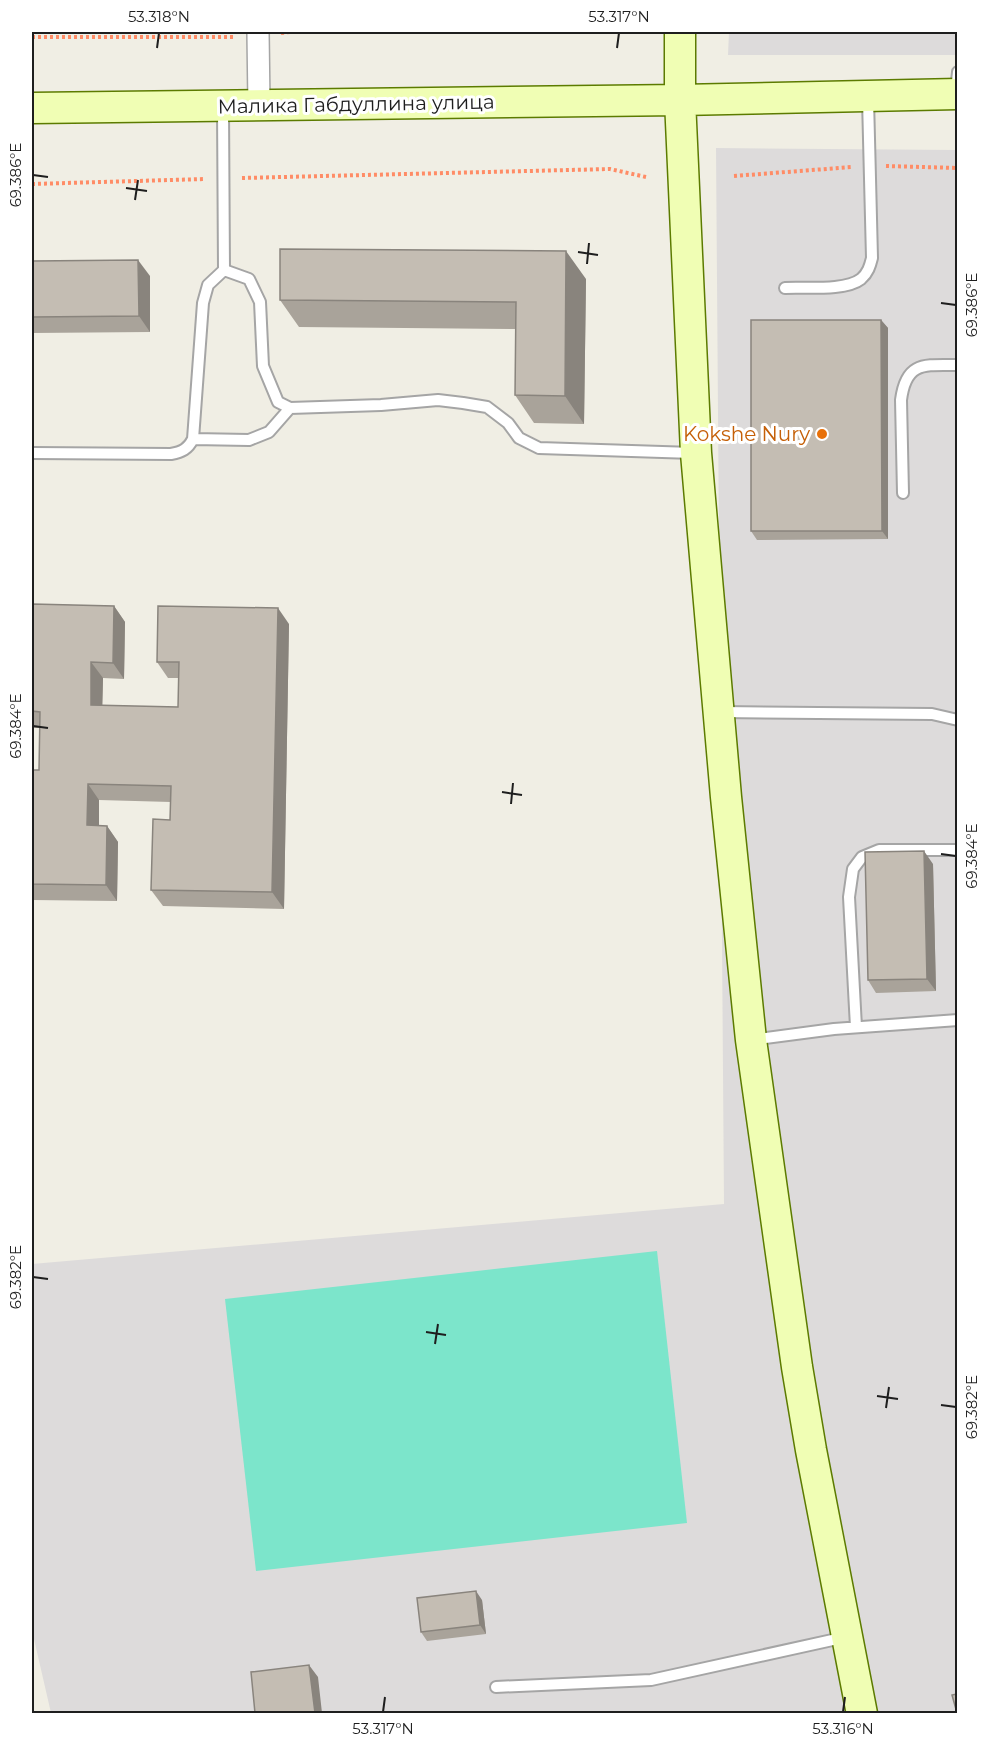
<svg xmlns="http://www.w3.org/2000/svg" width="989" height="1745" viewBox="0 0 989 1745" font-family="Montserrat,sans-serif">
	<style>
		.residential { fill: #dddbdb }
		.pitch { fill: #7ce5cb }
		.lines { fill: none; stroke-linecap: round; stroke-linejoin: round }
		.lane-casing { stroke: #a5a5a5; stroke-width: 14 }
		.street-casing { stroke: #a5a5a5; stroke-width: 24 }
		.secondary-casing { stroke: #5c7b00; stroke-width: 33 }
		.path { stroke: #ff8c66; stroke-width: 4; stroke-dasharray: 3 3; stroke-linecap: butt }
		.lane { stroke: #fff; stroke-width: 10 }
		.street { stroke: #fff; stroke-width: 21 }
		.secondary { stroke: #f0feb4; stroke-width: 30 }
		.wall { fill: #a9a39a }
		.shaded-wall { fill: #89847d }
		.building { fill: #c4bdb3; stroke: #89847d; stroke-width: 1.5 }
		.ticks { fill: none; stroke: #1e1e1e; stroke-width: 2 }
		.food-dot { fill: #e8710a; stroke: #fff; stroke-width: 2 }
		.labels { text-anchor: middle; stroke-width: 6; stroke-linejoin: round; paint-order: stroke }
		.street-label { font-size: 20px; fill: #1e1e1e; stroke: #fff }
		.food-label { font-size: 20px; fill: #c56008; stroke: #fff; text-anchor: end }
		.neatline { fill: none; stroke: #1e1e1e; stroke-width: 2 }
		.ticks-label { font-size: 15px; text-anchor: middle; fill: #1e1e1e }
	</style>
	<rect width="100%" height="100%" fill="#f0eee4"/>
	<path class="residential" d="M 729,32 L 957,32 L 957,55 L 728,55 Z
		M 716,148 L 957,150 L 957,1713 L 51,1713 L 34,1639 L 32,1614 L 32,1264 L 724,1204 Z"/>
	<path class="pitch" d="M 657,1251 L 687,1523 L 256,1571 L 225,1299 Z"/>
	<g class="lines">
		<g class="lane-casing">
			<path id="lane" d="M 956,91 L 958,72
				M 224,270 L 249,279 L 260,302 L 263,366 L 278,402 L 290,408 L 381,405 L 438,400 L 463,403 L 487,407 L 508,423 L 519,438 L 539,448 L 693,453
				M 785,288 C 805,287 846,291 861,279 C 868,273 870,266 872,258 L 868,99
				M 193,439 L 249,440 L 269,432 L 290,408
				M 32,453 L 171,454 C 182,452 188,449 193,439 L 203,303 L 208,285 L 224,270 L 223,109
				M 903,493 L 901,400 C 906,361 924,365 958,365
				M 721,712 L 932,714 L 958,720
				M 856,1027 L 849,897 L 853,869 L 862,857 L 879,850 L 958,850
				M 751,1040 L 834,1029 L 958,1020
				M 496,1687 L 651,1680 L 846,1637"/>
		</g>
		<g class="street-casing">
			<path id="street" d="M 258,32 L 259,105"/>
		</g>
		<g class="secondary-casing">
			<path id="secondary" d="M 680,32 L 680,100 L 696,453 L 726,797 L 751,1040 L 797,1367 L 811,1450 L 862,1714
				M 32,108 L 680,100 L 958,94"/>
		</g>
		<path class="path" d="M 281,33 L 290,32
			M 32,37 L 235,37
			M 886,166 L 958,168
			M 734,176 L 852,167
			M 242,178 L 610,169 L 646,177
			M 32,184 L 205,179"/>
		<use href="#lane" class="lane"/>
		<use href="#street" class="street"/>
		<use href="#secondary" class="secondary"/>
	</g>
	<path class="wall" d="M 32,261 L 150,276 L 150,332 L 32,333 Z
		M 586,279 L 584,424 L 534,423 L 515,395 L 515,329 L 299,327 L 280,300 Z
		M 881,320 L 888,328 L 888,539 L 757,540 L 751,531 Z
		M 32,604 L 114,606 L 125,622 L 124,679 L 103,678 L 102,706 L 178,707 L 178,678 L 168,678 L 157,662 L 289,624 L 284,909 L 163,906 L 151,890 L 170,820 L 171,802 L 99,800 L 99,826 L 107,826 L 118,842 L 117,901 L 32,900 L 32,770 L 39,770 L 40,728 L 32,728 Z
		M 933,864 L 936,991 L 876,993 L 868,980 Z
		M 482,1600 L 486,1634 L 427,1641 L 421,1632 Z"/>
	<path class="shaded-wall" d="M 566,251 L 586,279 L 584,424 L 565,396 Z
		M 138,260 L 150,276 L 150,332 L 139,316 Z
		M 881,320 L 888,328 L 888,539 L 882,531 Z
		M 114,606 L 125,622 L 124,679 L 113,663 Z
		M 278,608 L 289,624 L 284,909 L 272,892 Z
		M 91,662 L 103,678 L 102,722 L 91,705 Z
		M 88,784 L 99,800 L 99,842 L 87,825 Z
		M 107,826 L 118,842 L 117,901 L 106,885 Z
		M 924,851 L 933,864 L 936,991 L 927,979 Z
		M 476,1591 L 482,1600 L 486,1634 L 480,1625 Z
		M 309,1665 L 318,1677 L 322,1713 L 315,1713 Z"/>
	<path class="building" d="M 280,249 L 566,251 L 565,396 L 515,395 L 516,302 L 280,300 Z
		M 138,260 L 139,316 L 32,317 L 32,261 Z
		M 751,320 L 881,320 L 882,531 L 751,531 Z
		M 32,604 L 114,606 L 113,663 L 91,662 L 91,705 L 178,707 L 179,662 L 157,662 L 158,606 L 278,608 L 272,892 L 151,890 L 153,819 L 170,820 L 171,786 L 88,784 L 87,825 L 107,826 L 106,885 L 32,884 L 32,770 L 39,770 L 40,712 L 32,711 Z
		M 924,851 L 927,979 L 868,980 L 865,852 Z
		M 476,1591 L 480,1625 L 421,1632 L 417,1598 Z
		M 309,1665 L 315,1713 L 255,1713 L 251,1672 Z
		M 957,1694 L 957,1713 L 952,1695 Z"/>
	<path class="ticks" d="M 157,48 L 159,33M 617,48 L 619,33M 33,175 L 48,177M 126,188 L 147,191M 135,200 L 138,180M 578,252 L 598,255M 587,264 L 589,243M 941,303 L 956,305M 33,726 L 48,728M 502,792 L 522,795M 511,804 L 513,783M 941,854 L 956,856M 33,1277 L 48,1279M 426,1332 L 446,1335M 435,1344 L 438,1324M 877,1396 L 898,1399M 941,1405 L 956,1407M 886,1408 L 889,1387M 383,1712 L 385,1697M 843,1712 L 845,1697"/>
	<circle class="food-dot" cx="822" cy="434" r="6"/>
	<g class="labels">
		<g class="street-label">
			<text transform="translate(356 104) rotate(-1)" y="7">Малика Габдуллина улица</text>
		</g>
		<g class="food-label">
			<text x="810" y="441">Kokshe Nury</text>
		</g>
	</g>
	<rect width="989" height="1745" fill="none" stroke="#ffffff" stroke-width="66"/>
	<rect x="33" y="33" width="923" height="1679" class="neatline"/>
	<g class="ticks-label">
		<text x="159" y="22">53.318°N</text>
		<text x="619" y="22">53.317°N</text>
		<text transform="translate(16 175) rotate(-90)" y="5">69.386°E</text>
		<text transform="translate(972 305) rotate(-90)" y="5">69.386°E</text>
		<text transform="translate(16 726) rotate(-90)" y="5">69.384°E</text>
		<text transform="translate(972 856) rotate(-90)" y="5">69.384°E</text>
		<text transform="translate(16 1277) rotate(-90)" y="5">69.382°E</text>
		<text transform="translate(972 1407) rotate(-90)" y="5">69.382°E</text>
		<text x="383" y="1734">53.317°N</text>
		<text x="843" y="1734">53.316°N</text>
	</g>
</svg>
